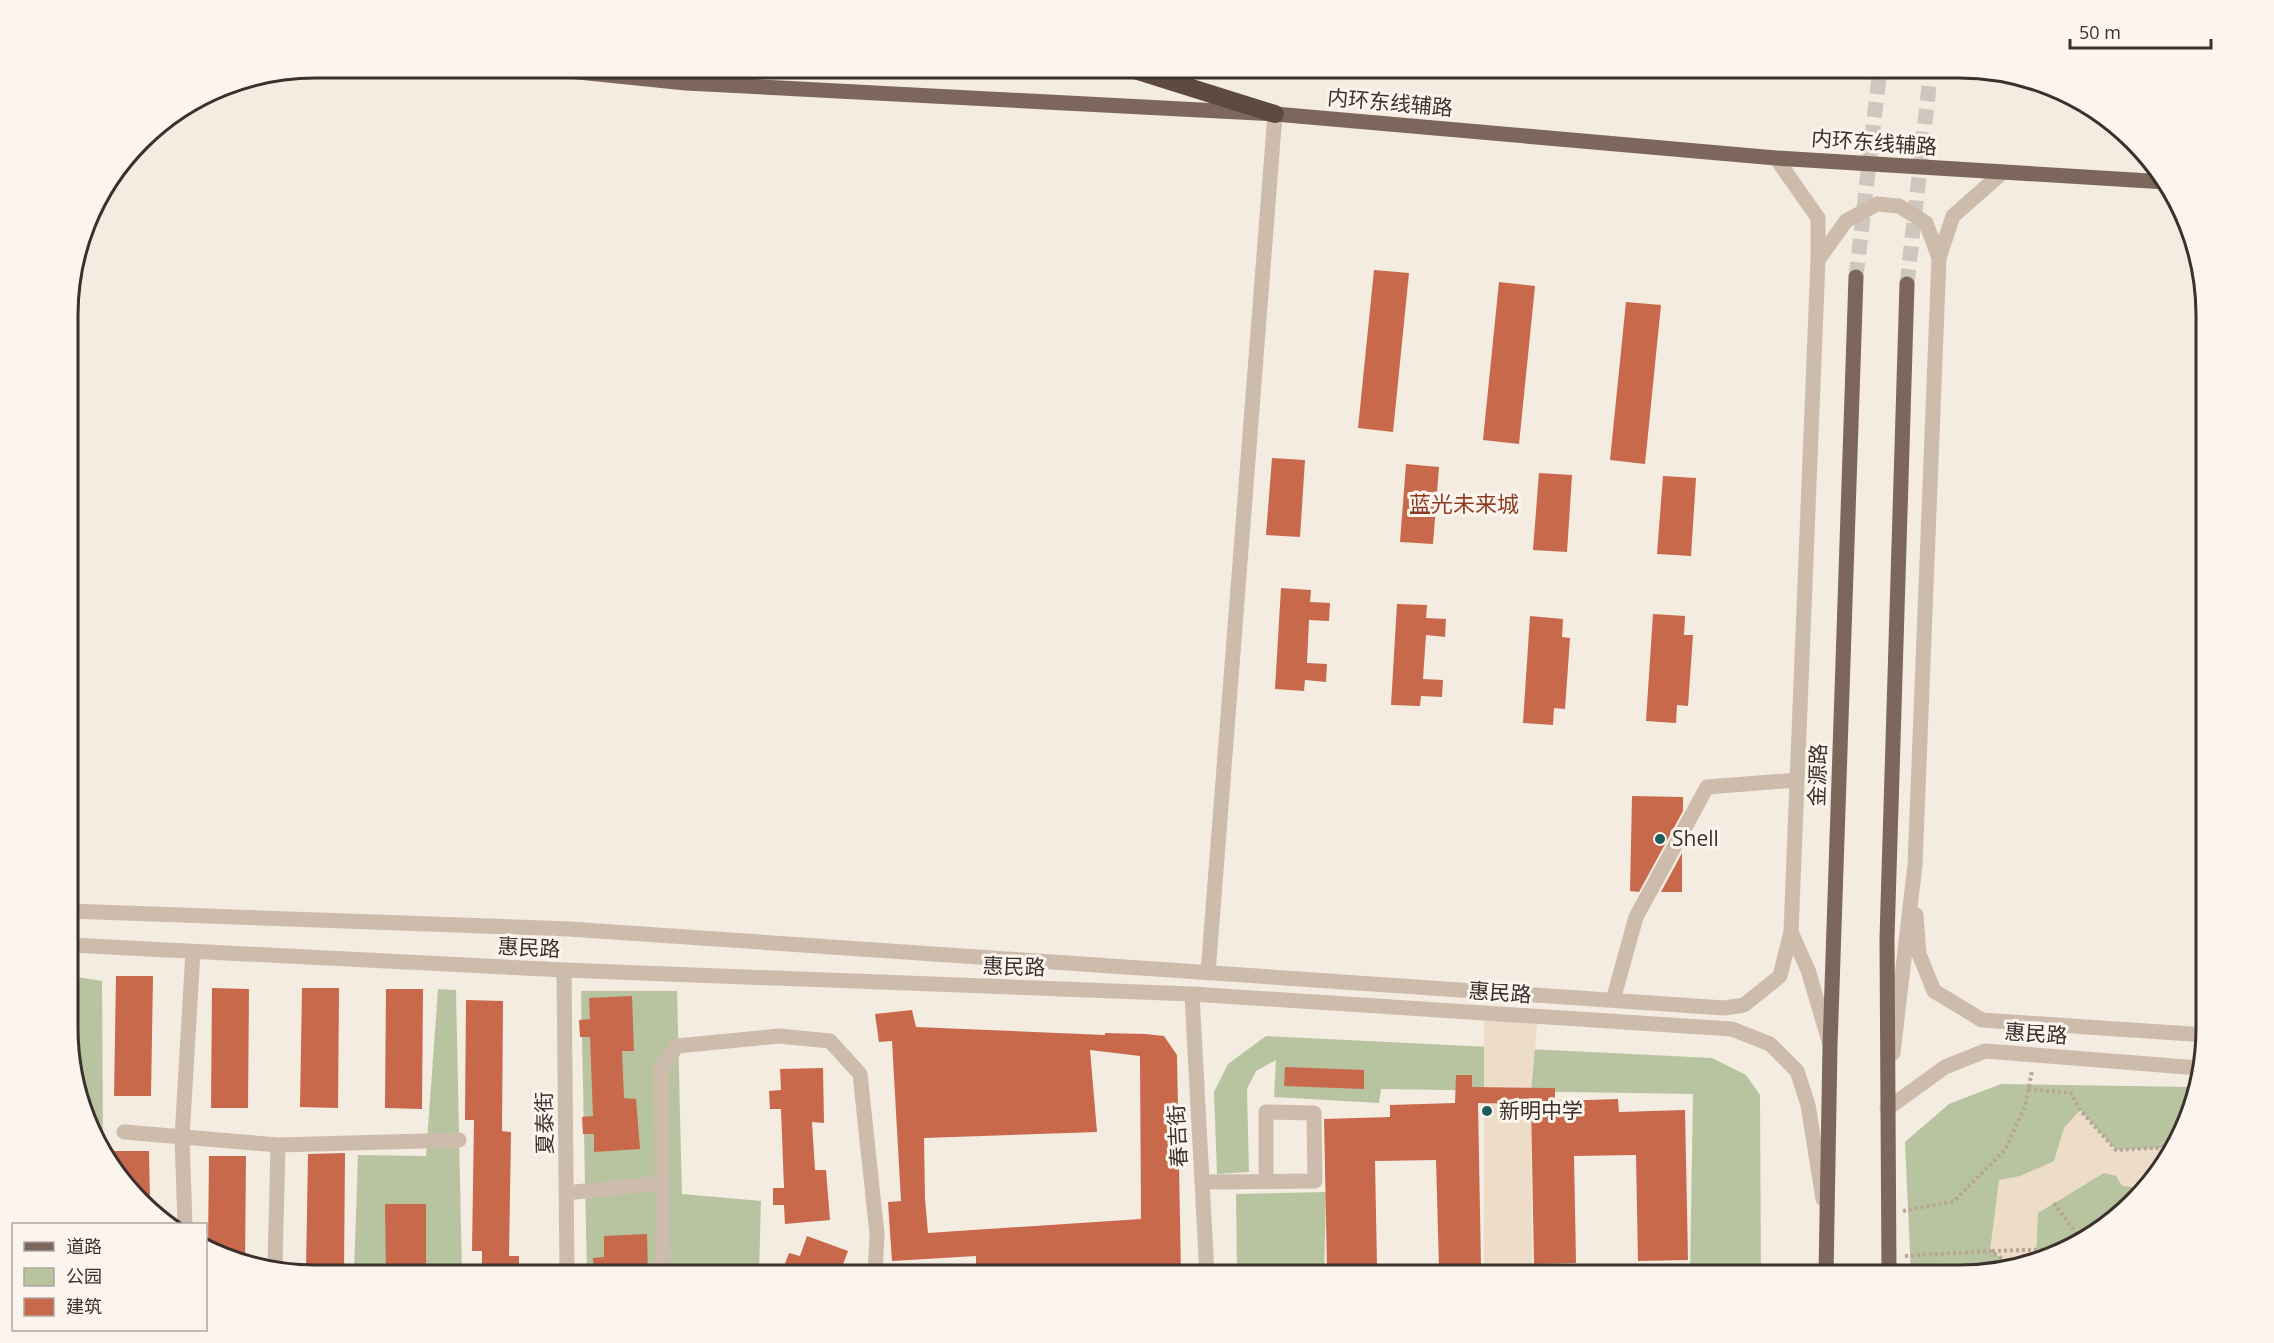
<svg xmlns="http://www.w3.org/2000/svg" width="2274" height="1343" viewBox="0 0 2274 1343" font-family="'Open Sans','Noto Sans SC',sans-serif">
	<style>
		.green { fill: #b8c4a0 }
		.plaza { fill: #ecdcc8 }
		.building { fill: #c8694b; fill-rule: evenodd }
		.lines { fill: none; stroke-linecap: round; stroke-linejoin: round }
		.major-tunnel { stroke: #cfc6bd; stroke-width: 15; stroke-dasharray: 15 8; stroke-linecap: butt }
		.path { stroke: #b9a596; stroke-width: 4; stroke-dasharray: 3 3; stroke-linecap: butt }
		.minor { stroke: #cdbbac; stroke-width: 15 }
		.major { stroke: #7d675c; stroke-width: 15 }
		.highway { stroke: #5c4a42; stroke-width: 18 }
		.poi-dot { fill: #1f5a5e; stroke: #fbf5ee; stroke-width: 2 }
		.labels { text-anchor: middle; stroke-width: 6; stroke-linejoin: round; paint-order: stroke }
		.street-label { font-size: 21px; fill: #3b302b; stroke: #fbf5ee }
		.poi-label { font-size: 21px; fill: #3b302b; stroke: #fbf5ee; text-anchor: start }
		.neighbourhood-label { font-size: 22px; fill: #8c3b22; stroke: #fbf5ee }
		.rim { fill: none; stroke: #3b302b; stroke-width: 3 }
	</style>
	<rect width="100%" height="100%" fill="#f4ebe1"/>
	<path class="green" d="M 70,976 L 102,981 L 103,1149 L 70,1060 Z
		M 438,989 L 456,990 L 462,1275 L 357,1275 L 354,1272 L 358,1155 L 426,1156 Z
		M 581,991 L 677,991 L 682,1194 L 761,1201 L 759,1275 L 587,1275 Z
		M 1266,1036 L 1712,1058 L 1746,1075 L 1760,1095 L 1761,1275 L 1690,1275 L 1693,1094 L 1381,1089 L 1379,1103 L 1274,1097 L 1276,1060 L 1256,1071 L 1247,1089 L 1249,1172 L 1217,1174 L 1214,1092 L 1228,1064 Z
		M 2001,1084 L 2193,1087 L 2173,1152 L 2134,1203 L 2083,1242 L 1974,1275 L 1911,1275 L 1905,1142 L 1949,1104 Z
		M 1326,1192 L 1324,1275 L 1237,1275 L 1236,1194 Z"/>
	<path class="plaza" d="M 1484,1013 L 1538,1016 L 1531,1092 L 1532,1275 L 1484,1275 Z
		M 2080,1110 L 2116,1150 L 2174,1147 L 2173,1152 L 2145,1188 L 2122,1186 L 2116,1176 L 2104,1173 L 2038,1213 L 2036,1256 L 2011,1264 L 1990,1251 L 1999,1180 L 2020,1176 L 2054,1161 L 2064,1128 Z"/>
	<path class="building" d="M 1374,270 L 1409,273 L 1393,432 L 1358,428 Z
		M 1499,282 L 1535,286 L 1519,444 L 1483,440 Z
		M 1626,302 L 1661,305 L 1645,464 L 1610,460 Z
		M 1272,458 L 1305,460 L 1300,537 L 1266,535 Z
		M 1406,464 L 1439,467 L 1433,544 L 1400,542 Z
		M 1539,473 L 1572,475 L 1567,552 L 1533,550 Z
		M 1663,476 L 1696,478 L 1691,556 L 1657,554 Z
		M 1281,588 L 1311,590 L 1310,602 L 1330,603 L 1329,621 L 1309,620 L 1307,663 L 1327,664 L 1326,682 L 1305,680 L 1304,691 L 1275,689 Z
		M 1397,604 L 1427,605 L 1426,618 L 1446,619 L 1445,637 L 1426,635 L 1423,679 L 1443,680 L 1442,697 L 1421,696 L 1420,706 L 1391,705 Z
		M 1653,614 L 1685,616 L 1684,635 L 1693,635 L 1688,706 L 1677,705 L 1676,723 L 1646,721 Z
		M 1530,616 L 1563,619 L 1562,637 L 1570,638 L 1565,709 L 1554,708 L 1553,725 L 1523,723 Z
		M 1632,796 L 1683,797 L 1683,811 L 1639,892 L 1630,891 Z
		M 1682,853 L 1682,892 L 1661,892 Z
		M 116,976 L 153,976 L 151,1096 L 114,1096 Z
		M 212,988 L 249,989 L 248,1108 L 211,1108 Z
		M 302,988 L 339,988 L 338,1108 L 300,1107 Z
		M 386,989 L 423,989 L 422,1109 L 385,1108 Z
		M 632,996 L 634,1051 L 622,1051 L 624,1098 L 636,1099 L 640,1149 L 594,1152 L 594,1134 L 583,1134 L 582,1117 L 593,1116 L 590,1037 L 580,1037 L 579,1020 L 590,1019 L 589,998 Z
		M 466,1000 L 503,1001 L 502,1131 L 511,1132 L 509,1256 L 519,1256 L 519,1275 L 482,1275 L 482,1251 L 472,1251 L 474,1120 L 465,1120 Z
		M 912,1010 L 916,1027 L 1105,1035 L 1105,1033 L 1145,1034 L 1164,1036 L 1177,1055 L 1181,1275 L 976,1275 L 976,1256 L 892,1261 L 888,1202 L 901,1201 L 892,1041 L 879,1042 L 875,1014 ZM 1090,1050 L 1140,1056 L 1141,1219 L 928,1233 L 925,1199 L 924,1138 L 1097,1132 Z
		M 1285,1067 L 1364,1070 L 1364,1089 L 1284,1086 Z
		M 823,1068 L 824,1123 L 812,1122 L 815,1170 L 826,1170 L 830,1220 L 785,1224 L 784,1205 L 773,1205 L 773,1188 L 784,1188 L 781,1109 L 770,1109 L 769,1091 L 781,1090 L 780,1069 Z
		M 1456,1075 L 1472,1075 L 1472,1087 L 1555,1088 L 1555,1101 L 1618,1099 L 1619,1112 L 1685,1110 L 1688,1260 L 1638,1261 L 1636,1155 L 1574,1156 L 1576,1263 L 1534,1264 L 1531,1104 L 1478,1103 L 1481,1266 L 1439,1267 L 1436,1160 L 1375,1161 L 1377,1267 L 1327,1268 L 1324,1119 L 1390,1117 L 1390,1105 L 1455,1103 Z
		M 109,1151 L 149,1151 L 150,1203 L 109,1165 Z
		M 345,1153 L 344,1270 L 306,1270 L 308,1154 Z
		M 209,1156 L 246,1156 L 245,1264 L 208,1249 Z
		M 385,1204 L 426,1204 L 426,1275 L 386,1275 Z
		M 647,1234 L 648,1275 L 594,1275 L 593,1258 L 604,1257 L 604,1236 Z
		M 807,1236 L 848,1251 L 839,1275 L 798,1275 L 783,1269 L 789,1253 L 800,1256 Z"/>
	<g class="lines">
		<path class="major-tunnel" d="M 1856,277 L 1880,68
			M 1907,284 L 1931,68"/>
		<path class="path" d="M 2028,1089 L 2071,1093 L 2080,1110 L 2116,1150 L 2174,1147
			M 2054,1203 L 2076,1233
			M 1903,1211 L 1954,1201 L 2005,1150 L 2025,1106 L 2032,1071
			M 1992,1251 L 2060,1249
			M 1905,1256 L 1990,1251 L 2011,1264"/>
		<path class="minor" d="M 1776,158 L 1818,218 L 1818,260 L 1791,932 L 1808,970 L 1829,1041
			M 1818,260 L 1846,221 L 1877,204 L 1899,206 L 1926,223 L 1939,258
			M 70,911 L 569,929 L 1724,1008 L 1744,1005 L 1780,976 L 1791,932
			M 1916,915 L 1919,954 L 1934,991 L 1982,1020 L 2206,1035
			M 70,945 L 564,970 L 1192,994 L 1732,1029 L 1770,1044 L 1797,1071 L 1808,1105 L 1823,1199
			M 564,970 L 567,1275
			M 1208,973 L 1275,114
			M 1192,994 L 1207,1275
			M 1613,1000 L 1636,917 L 1707,787 L 1797,780
			M 1893,1053 L 1915,865 L 1939,258 L 1953,216 L 2003,172
			M 1887,1109 L 1945,1067 L 1985,1051 L 2199,1068
			M 124,1132 L 278,1145
			M 1202,1182 L 1315,1181 L 1314,1113 L 1266,1112 L 1266,1180
			M 566,1193 L 662,1183
			M 185,1224 L 182,1137 L 193,952
			M 271,1270 L 275,1265 L 278,1145 L 459,1140
			M 663,1275 L 661,1068 L 677,1046 L 779,1036 L 830,1041 L 860,1074 L 877,1234 L 875,1275"/>
		<path class="major" d="M 539,68 L 686,83 L 1275,114 L 1776,158 L 2166,182
			M 1826,1275 L 1830,1046 L 1856,277
			M 1889,1275 L 1887,938 L 1907,284"/>
		<path class="highway" d="M 1128,68 L 1275,114"/>
	</g>
	<g class="poi-dot">
		<circle cx="1660" cy="839" r="6"/>
		<circle cx="1487" cy="1111" r="6"/>
	</g>
	<g class="labels">
		<g class="street-label">
			<text transform="translate(1390 103) rotate(5)" y="7">内环东线辅路</text>
			<text transform="translate(1874 143) rotate(4)" y="7">内环东线辅路</text>
			<text transform="translate(1818 775) rotate(-88)" y="7">金源路</text>
			<text transform="translate(529 948) rotate(3)" y="7">惠民路</text>
			<text transform="translate(1014 967) rotate(2)" y="7">惠民路</text>
			<text transform="translate(1500 993) rotate(4)" y="7">惠民路</text>
			<text transform="translate(2036 1034) rotate(4)" y="7">惠民路</text>
			<text transform="translate(545 1123) rotate(-91)" y="7">夏泰街</text>
			<text transform="translate(1178 1136) rotate(-93)" y="7">春吉街</text>
		</g>
		<g class="poi-label">
			<text x="1672" y="846">Shell</text>
			<text x="1499" y="1118">新明中学</text>
		</g>
		<g class="neighbourhood-label">
			<text x="1464" y="512">蓝光未来城</text>
		</g>
	</g>
	<path d="M0 0H2274V1343H0ZM315 78H1959A237 237 0 0 1 2196 315V1028A237 237 0 0 1 1959 1265H315A237 237 0 0 1 78 1028V315A237 237 0 0 1 315 78Z" fill="#fbf5ee" fill-rule="evenodd"/>
	<path class="rim" d="M315 78H1959A237 237 0 0 1 2196 315V1028A237 237 0 0 1 1959 1265H315A237 237 0 0 1 78 1028V315A237 237 0 0 1 315 78Z"/>
	<rect x="12" y="1223" width="195" height="108" fill="#fbf5ee" stroke="#aea6a0" stroke-width="1.5"/>
	<rect x="24" y="1242" width="30" height="9" fill="#7d675c" stroke="#aea6a0" stroke-width="1.5"/>
	<text x="66" y="1253" font-size="18" fill="#3b302b">道路</text>
	<rect x="24" y="1268" width="30" height="18" fill="#b8c4a0" stroke="#aea6a0" stroke-width="1.5"/>
	<text x="66" y="1283" font-size="18" fill="#3b302b">公园</text>
	<rect x="24" y="1298" width="30" height="18" fill="#c8694b" stroke="#aea6a0" stroke-width="1.5"/>
	<text x="66" y="1313" font-size="18" fill="#3b302b">建筑</text>
	<path d="M2070 39v9h141v-9" fill="none" stroke="#3b302b" stroke-width="3"/>
	<text x="2079" y="39" font-size="18" fill="#3b302b" stroke="#fbf5ee" stroke-width="4.5" paint-order="stroke">50 m</text>
</svg>
